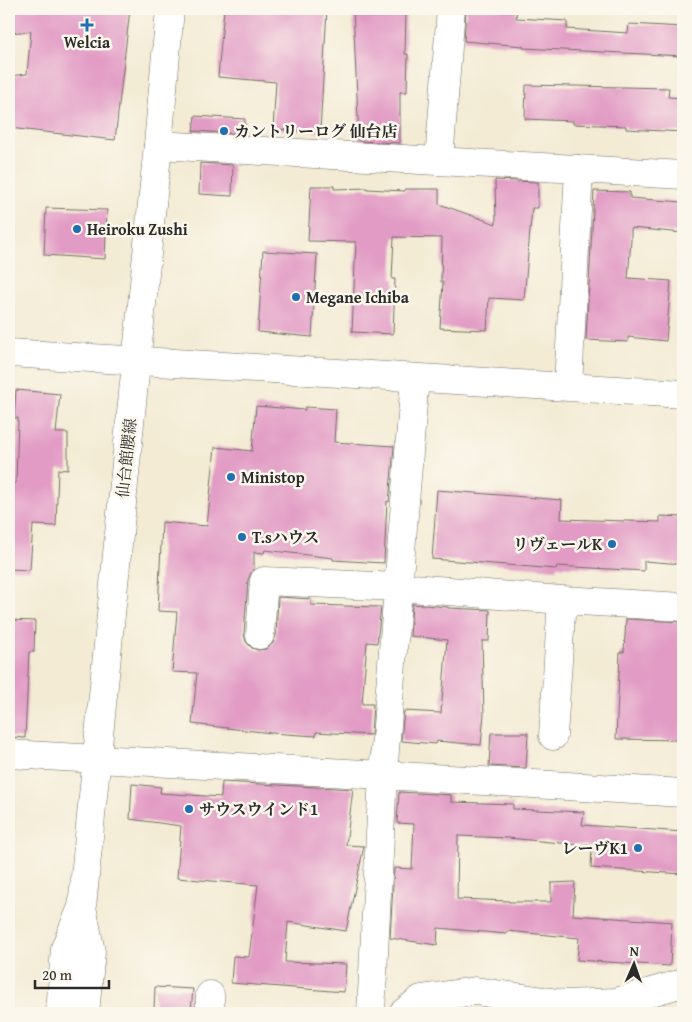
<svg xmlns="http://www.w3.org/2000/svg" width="692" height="1022" viewBox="0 0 692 1022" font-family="'Gentium Book Plus','Noto Serif JP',serif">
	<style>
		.building { fill: #e29bc5 }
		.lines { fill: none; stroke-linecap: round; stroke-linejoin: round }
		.minor-casing { stroke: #716e66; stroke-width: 29 }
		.major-casing { stroke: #716e66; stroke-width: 29 }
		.minor { stroke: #fff; stroke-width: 28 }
		.major { stroke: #fff; stroke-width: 28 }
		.poi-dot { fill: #1f6fb2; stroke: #fbf7ec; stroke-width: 2 }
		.labels { text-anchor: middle; stroke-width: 5; stroke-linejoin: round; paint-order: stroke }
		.poi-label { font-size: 16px; font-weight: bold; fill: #2b2b2b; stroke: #fbf7ec; text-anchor: start }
		.street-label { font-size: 16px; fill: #2b2b2b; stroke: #fbf7ec }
	</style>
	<rect width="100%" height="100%" fill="#fbf7ec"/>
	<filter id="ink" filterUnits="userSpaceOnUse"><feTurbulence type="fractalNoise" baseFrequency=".02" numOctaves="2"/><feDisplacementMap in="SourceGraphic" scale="10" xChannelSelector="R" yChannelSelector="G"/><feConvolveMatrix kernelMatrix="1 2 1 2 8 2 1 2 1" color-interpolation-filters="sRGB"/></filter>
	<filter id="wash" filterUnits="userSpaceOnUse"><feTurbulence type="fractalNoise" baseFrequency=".0096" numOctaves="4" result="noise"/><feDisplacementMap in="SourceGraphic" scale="20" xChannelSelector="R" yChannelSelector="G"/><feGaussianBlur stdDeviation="1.12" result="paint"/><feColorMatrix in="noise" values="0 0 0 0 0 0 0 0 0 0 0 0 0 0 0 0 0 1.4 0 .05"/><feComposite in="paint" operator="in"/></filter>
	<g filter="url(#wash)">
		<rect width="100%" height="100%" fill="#f3ebd4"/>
		<g id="blocks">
			<path class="building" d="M 9,9 L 130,9 L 115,140 L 9,128 L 9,76 L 27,74 L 31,31 L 9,33 Z
				M 224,9 L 327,9 L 320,132 L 273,129 L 276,82 L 218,77 Z
				M 353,9 L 406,9 L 405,54 L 408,54 L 407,92 L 400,92 L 400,143 L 359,141 Z
				M 466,9 L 517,9 L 516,18 L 567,21 L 567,29 L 628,33 L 629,24 L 683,27 L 683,56 L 523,48 L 523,46 L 464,41 Z
				M 526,85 L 669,88 L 668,97 L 683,98 L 683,132 L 626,129 L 626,126 L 573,124 L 573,121 L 525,119 Z
				M 195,116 L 245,119 L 244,134 L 193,131 Z
				M 200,163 L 233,165 L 232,196 L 199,194 Z
				M 495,180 L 538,182 L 538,208 L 532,208 L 524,300 L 489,298 L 487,330 L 440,328 L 443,282 L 441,282 L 442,238 L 394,237 L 392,279 L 395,279 L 393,334 L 352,332 L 356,242 L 308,241 L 311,186 L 334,186 L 334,189 L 367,188 L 367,189 L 405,191 L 405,189 L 439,189 L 439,204 L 496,224 Z
				M 594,191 L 630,192 L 630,198 L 682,202 L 683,233 L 631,228 L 631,240 L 628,278 L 671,281 L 666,341 L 628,337 L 628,342 L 586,340 Z
				M 46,208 L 107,210 L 105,259 L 44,255 Z
				M 263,251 L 317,254 L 312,337 L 258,332 Z
				M 16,390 L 60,394 L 56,433 L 68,433 L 68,470 L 58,469 L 56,526 L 33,525 L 30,570 L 9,569 L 9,483 L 16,483 L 18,418 L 14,418 Z
				M 256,406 L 305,410 L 305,407 L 336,409 L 334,442 L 394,446 L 389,502 L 387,501 L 384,563 L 333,560 L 333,558 L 265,550 L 264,553 L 254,552 L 254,570 L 251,573 L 248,580 L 244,634 L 246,642 L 252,648 L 258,650 L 266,649 L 273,643 L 276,636 L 278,597 L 311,599 L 311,605 L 381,607 L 377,643 L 367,642 L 362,704 L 373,704 L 371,735 L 316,732 L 316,736 L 271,733 L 192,724 L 197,673 L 172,672 L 177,612 L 158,611 L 162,522 L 207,526 L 215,447 L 252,451 Z
				M 437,490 L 562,500 L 561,519 L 660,522 L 660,516 L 683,517 L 683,564 L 644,561 L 644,571 L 557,566 L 556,569 L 432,559 Z
				M 412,604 L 448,607 L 448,608 L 490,610 L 489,641 L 482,641 L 484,714 L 481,745 L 437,741 L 436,744 L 401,741 L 404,711 L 441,713 L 447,640 L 410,636 Z
				M 626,619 L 683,622 L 683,740 L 616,739 L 620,652 L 624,652 Z
				M 9,620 L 35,621 L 34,652 L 29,652 L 25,738 L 9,737 Z
				M 491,733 L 528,733 L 526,768 L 489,766 Z
				M 222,782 L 353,789 L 346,845 L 364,846 L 346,931 L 288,922 L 285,962 L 346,964 L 344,992 L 231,983 L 233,956 L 249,957 L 258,885 L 177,878 L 181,826 L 130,819 L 132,784 L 161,787 L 160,793 L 221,797 Z
				M 399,792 L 451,795 L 451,802 L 513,804 L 513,809 L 584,812 L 582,825 L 683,832 L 683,874 L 591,868 L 592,846 L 508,838 L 458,836 L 457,899 L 509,901 L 509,902 L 551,902 L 551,883 L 575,882 L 573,915 L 672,922 L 670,966 L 577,960 L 579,938 L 507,931 L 507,934 L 438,928 L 437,945 L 390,938 L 394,868 L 412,869 L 414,824 L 397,823 Z
				M 155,987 L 193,989 L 191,1011 L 154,1009 Z"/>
		</g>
	</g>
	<g filter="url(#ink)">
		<use href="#blocks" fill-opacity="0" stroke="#716e66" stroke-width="1"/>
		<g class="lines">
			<g class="minor-casing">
				<path id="minor" d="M 158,145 L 683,175
					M 439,160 L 451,9
					M 9,353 L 683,394
					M 568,387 L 579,169
					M 260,635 L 264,581 L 399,587 L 562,600 L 683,607
					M 553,736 L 562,600
					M 9,754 L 383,775 L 683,793
					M 210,1013 L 210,995
					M 371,1013 L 383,775 L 415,378
					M 403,1013 L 421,999 L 475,991 L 565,1004 L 616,1002 L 683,983"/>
			</g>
			<g class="major-casing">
				<path id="major" d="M 60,1013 L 65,948 L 82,907
					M 85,1013 L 91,952 L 82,907 L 130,423 L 158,145 L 170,9"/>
			</g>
			<use href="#minor" class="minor"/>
			<use href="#major" class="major"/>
		</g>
	</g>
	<g class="poi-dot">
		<path d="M84.5 17.5h5v5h5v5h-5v5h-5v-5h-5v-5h5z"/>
		<circle cx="224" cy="131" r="5"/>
		<circle cx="77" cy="229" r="5"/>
		<circle cx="296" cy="297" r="5"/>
		<circle cx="231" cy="477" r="5"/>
		<circle cx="242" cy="537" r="5"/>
		<circle cx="612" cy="544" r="5"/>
		<circle cx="189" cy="809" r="5"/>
		<circle cx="638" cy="848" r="5"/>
	</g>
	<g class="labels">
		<g class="poi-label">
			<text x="87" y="48" text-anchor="middle">Welcia</text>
			<text x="234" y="137">カントリーログ 仙台店</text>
			<text x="87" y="235">Heiroku Zushi</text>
			<text x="306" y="303">Megane Ichiba</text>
			<text x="241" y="483">Ministop</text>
			<text x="252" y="543">T.sハウス</text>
			<text x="602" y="550" text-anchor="end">リヴェールK</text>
			<text x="199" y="815">サウスウインド1</text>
			<text x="628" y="854" text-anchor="end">レーヴK1</text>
		</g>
		<g class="street-label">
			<text transform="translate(126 458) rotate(-84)" y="6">仙台館腰線</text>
		</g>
	</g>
	<rect width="692" height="1022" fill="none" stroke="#fbf7ec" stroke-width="30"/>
	<g transform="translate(634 964) rotate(2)" stroke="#fbf7ec" stroke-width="4" paint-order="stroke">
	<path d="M0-4L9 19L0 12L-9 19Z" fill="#2b2b2b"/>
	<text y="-8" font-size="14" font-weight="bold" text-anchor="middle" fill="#2b2b2b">N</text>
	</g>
	<path d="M35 980v8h74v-8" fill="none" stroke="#2b2b2b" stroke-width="2.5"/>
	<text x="42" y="980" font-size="15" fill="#2b2b2b" stroke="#fbf7ec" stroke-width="4" paint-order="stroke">20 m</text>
</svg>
